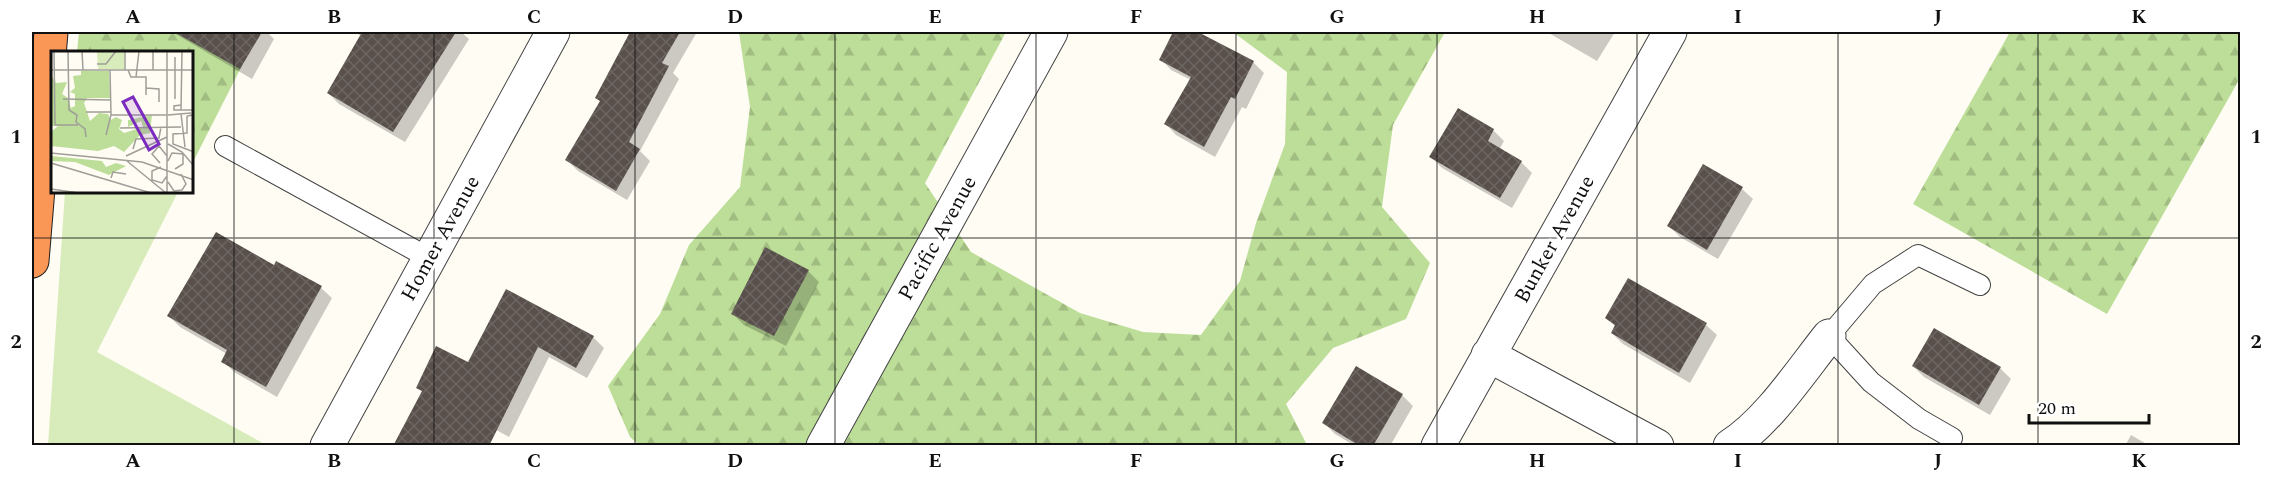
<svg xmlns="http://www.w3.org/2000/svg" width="2272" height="477" viewBox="0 0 2272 477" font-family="Spectral,serif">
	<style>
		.grass { fill: #d7ecba }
		.forest { fill: url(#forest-firs) }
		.shadow { fill: #0003 }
		.building { fill: url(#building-cross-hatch) }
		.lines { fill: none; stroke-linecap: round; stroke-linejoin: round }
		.lane-casing { stroke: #434343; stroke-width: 22 }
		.street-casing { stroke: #434343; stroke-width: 35 }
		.highway-casing { stroke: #212121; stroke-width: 35 }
		.lane { stroke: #fff; stroke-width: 20 }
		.street { stroke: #fff; stroke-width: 33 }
		.highway { stroke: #fa9756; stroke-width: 33 }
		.grid { fill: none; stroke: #101010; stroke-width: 1.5; stroke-opacity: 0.55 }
		.labels { text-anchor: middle; stroke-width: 6; stroke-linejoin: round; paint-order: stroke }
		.street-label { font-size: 21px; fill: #101010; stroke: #fff }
		.inset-road { fill: none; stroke: #9f9e98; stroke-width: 1.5 }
		.view { fill: #7b2cbf; fill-opacity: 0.15; stroke: #7b2cbf; stroke-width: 3 }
		.inset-edge { fill: none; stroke: #101010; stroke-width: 3 }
		.neatline { fill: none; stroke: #101010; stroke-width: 2 }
		.grid-label { font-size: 20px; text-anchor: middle; font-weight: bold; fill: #101010 }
	</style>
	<defs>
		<pattern id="forest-firs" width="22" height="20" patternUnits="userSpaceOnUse" patternTransform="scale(1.5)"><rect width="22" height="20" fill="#bcde98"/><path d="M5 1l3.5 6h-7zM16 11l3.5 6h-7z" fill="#a1bd82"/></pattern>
		<pattern id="building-cross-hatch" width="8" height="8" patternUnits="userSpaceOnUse" patternTransform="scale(1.5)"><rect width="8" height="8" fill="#59504c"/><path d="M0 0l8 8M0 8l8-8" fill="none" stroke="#6c6561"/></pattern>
	</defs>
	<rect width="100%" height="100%" fill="#fffcf3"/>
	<path class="grass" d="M 65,192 L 178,192 L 97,352 L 261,442 L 260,445 L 48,445 Z"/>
	<path class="forest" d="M 79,32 L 259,32 L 192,164 L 192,52 L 77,52 Z
		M 739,32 L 1006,32 L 925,183 L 971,252 L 1080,313 L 1143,332 L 1201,335 L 1240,281 L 1256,223 L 1285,144 L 1287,72 L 1233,32 L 1445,32 L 1393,125 L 1382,207 L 1430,263 L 1406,319 L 1333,348 L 1286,404 L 1307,445 L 639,445 L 630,437 L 608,386 L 660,314 L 689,245 L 740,187 L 750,107 Z
		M 2010,32 L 2240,32 L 2240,78 L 2107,314 L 1913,204 Z"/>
	<path class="shadow" d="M 172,32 L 267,32 L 274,39 L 252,79 Z
		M 355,32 L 461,32 L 469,39 L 405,142 L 339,104 L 328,93 L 361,36 Z
		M 631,32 L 697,32 L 673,73 L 679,79 L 640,151 L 650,161 L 627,200 L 578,171 L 567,160 L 601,102 L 596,98 Z
		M 1175,32 L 1194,32 L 1253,62 L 1264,73 L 1246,109 L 1242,107 L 1215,157 L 1176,135 L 1166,124 L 1191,80 L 1171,70 L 1161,59 Z
		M 1547,32 L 1615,32 L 1597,61 Z
		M 1493,130 L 1504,141 L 1499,150 L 1521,162 L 1532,173 L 1512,208 L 1442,168 L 1431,157 Z
		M 1704,166 L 1742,189 L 1753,199 L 1718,259 L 1680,237 L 1669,226 Z
		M 275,267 L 321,288 L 332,298 L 277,397 L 234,372 L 223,361 L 227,354 L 180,327 L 169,316 Z
		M 808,271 L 819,282 L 786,346 L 744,325 L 733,314 Z
		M 1629,280 L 1706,325 L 1717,335 L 1690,383 L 1623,344 L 1612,333 L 1616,327 L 1607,318 Z
		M 507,291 L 593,337 L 604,348 L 587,378 L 549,357 L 509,437 L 418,387 L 468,364 Z
		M 1913,366 L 2000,368 L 2011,379 L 1990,415 L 1924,377 Z
		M 1356,368 L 1402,395 L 1413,406 L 1390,446 L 1355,446 L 1335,434 L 1324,423 Z
		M 2131,435 L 2150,446 L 2125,446 Z"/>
	<path class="building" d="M 174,32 L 262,32 L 240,69 Z
		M 362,32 L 456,32 L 393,132 L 327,93 Z
		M 630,32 L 680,32 L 662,63 L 669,66 L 629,142 L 640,149 L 616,191 L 565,160 L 600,101 L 595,98 Z
		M 1173,32 L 1198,32 L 1254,61 L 1235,99 L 1231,97 L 1204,147 L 1164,124 L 1191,77 L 1159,60 Z
		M 1458,108 L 1494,129 L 1488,141 L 1522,161 L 1500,198 L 1429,157 Z
		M 1703,164 L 1743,187 L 1707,250 L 1667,226 Z
		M 216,232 L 274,265 L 276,261 L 322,286 L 266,387 L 221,362 L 227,350 L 167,316 Z
		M 765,247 L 809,270 L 774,336 L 731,314 Z
		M 1628,278 L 1707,323 L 1679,373 L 1611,333 L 1615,325 L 1605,318 Z
		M 506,289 L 594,336 L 576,368 L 538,347 L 489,446 L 393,446 L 422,391 L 416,388 L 436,346 L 468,362 Z
		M 1934,328 L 2001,367 L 1979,405 L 1912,366 Z
		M 1356,366 L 1403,394 L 1373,446 L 1360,446 L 1322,423 Z"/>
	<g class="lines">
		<g class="lane-casing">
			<path id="lane" d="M 225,146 L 429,258
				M 1952,438 L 1919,419 L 1871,382 L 1829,336 L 1873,284 L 1918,255 L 1980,285"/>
		</g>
		<g class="street-casing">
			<path id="street" d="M 1488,355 L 1657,446
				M 327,446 L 553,32
				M 823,446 L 1051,32
				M 1438,446 L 1670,32
				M 1730,446 C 1768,422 1801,371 1829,336"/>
		</g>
		<g class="highway-casing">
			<path id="highway" d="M 32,261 L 51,32"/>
		</g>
		<use href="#lane" class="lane"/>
		<use href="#street" class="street"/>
		<use href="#highway" class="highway"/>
	</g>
	<path class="grid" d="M 234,32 L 234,446M 434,32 L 434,446M 635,32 L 635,446M 835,32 L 835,446M 1036,32 L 1036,446M 1236,32 L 1236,446M 1437,32 L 1437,446M 1637,32 L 1637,446M 1838,32 L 1838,446M 2038,32 L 2038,446M 32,238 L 2240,238"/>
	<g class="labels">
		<g class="street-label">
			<text transform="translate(440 238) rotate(-61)" y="7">Homer Avenue</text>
			<text transform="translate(937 238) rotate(-61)" y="7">Pacific Avenue</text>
			<text transform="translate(1554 239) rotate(-61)" y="7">Bunker Avenue</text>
		</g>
	</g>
	<g transform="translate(51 51)">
		<rect width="142" height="142" fill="#fffcf3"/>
		<path d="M 30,20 L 58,20 L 59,47 L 36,47 L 33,52 L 39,70 L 48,62 L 57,63 L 60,69 L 65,66 L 71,69 L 68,78 L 73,82 L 92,76 L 90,70 L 77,76 L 77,69 L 101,64 L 99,82 L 89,84 L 73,101 L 63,95 L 47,100 L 0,95 L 0,81 L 7,75 L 0,75 L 0,24 L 5,32 L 16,31 L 11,43 L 17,47 L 20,57 L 24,55 L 24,43 L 19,41 L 24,37 L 22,25 L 30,24 ZM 0,105 L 51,110 L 55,116 L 65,112 L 75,115 L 58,124 L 24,111 L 0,110 Z" fill="#bcde98"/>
		<path d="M 46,0 L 73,0 L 73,18 L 47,18 Z" fill="#d7ecba"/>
		<path class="inset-road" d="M 3,0 L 4,74 L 27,74M 17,0 L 18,59 L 26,64 L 25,71 L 34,78 L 35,86M 31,0 L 32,19M 46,13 L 55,13 L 65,0M 0,19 L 143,19M 74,19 L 74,0M 77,19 L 80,26 L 85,26 L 88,0M 102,19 L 102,0M 85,26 L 95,26 L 95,44M 95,37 L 108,38 L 108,51M 12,48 L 60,49M 124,48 L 124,6M 130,54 L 123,55 L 123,59 L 143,59M 130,59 L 131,0M 35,61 L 60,61M 130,63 L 134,96M 60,64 L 116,64M 117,64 L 140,62M 136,65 L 136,82 L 122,83 L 122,93 L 143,101M 136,65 L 142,64 L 143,81M 69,77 L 130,76M 55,84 L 60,64 L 59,19M 117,93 L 131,101 L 143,115M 82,98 L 85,88 L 108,87 L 110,76M 0,102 L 91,111 L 143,129M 75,105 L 116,86M 116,105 L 116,0M 76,110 L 115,142M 117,110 L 121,102 L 132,103 L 132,113 L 124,118M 0,112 L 100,142M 109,112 L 101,103 L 108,95 L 116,105 L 116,142M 110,116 L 101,120 L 101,129 L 111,132 L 116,125M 60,127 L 62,121 L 75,123M 117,131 L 123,140 L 131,139 L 135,133 L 130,123M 0,138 L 28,142"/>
		<path class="view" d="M 82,46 L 108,93 L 98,99 L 72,51 Z"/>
		<rect width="142" height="142" class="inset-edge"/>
	</g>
	<rect width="2272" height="477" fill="none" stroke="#ffffff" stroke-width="66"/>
	<path d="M2029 414v9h120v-9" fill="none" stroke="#101010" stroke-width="3"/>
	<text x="2038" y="414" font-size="18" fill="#101010" stroke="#ffffff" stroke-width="4.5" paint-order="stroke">20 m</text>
	<rect x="33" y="33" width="2206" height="411" class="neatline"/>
	<g class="grid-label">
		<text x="133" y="23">A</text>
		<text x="334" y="23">B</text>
		<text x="534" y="23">C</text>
		<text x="735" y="23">D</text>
		<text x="935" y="23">E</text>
		<text x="1136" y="23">F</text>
		<text x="1337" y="23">G</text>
		<text x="1537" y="23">H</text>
		<text x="1738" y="23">I</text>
		<text x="1938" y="23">J</text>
		<text x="2139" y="23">K</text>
		<text x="16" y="143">1</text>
		<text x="2256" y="143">1</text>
		<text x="16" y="348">2</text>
		<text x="2256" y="348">2</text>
		<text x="133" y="467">A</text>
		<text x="334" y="467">B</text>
		<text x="534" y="467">C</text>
		<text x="735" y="467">D</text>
		<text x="935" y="467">E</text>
		<text x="1136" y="467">F</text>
		<text x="1337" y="467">G</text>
		<text x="1537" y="467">H</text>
		<text x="1738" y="467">I</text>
		<text x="1938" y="467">J</text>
		<text x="2139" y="467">K</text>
	</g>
</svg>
